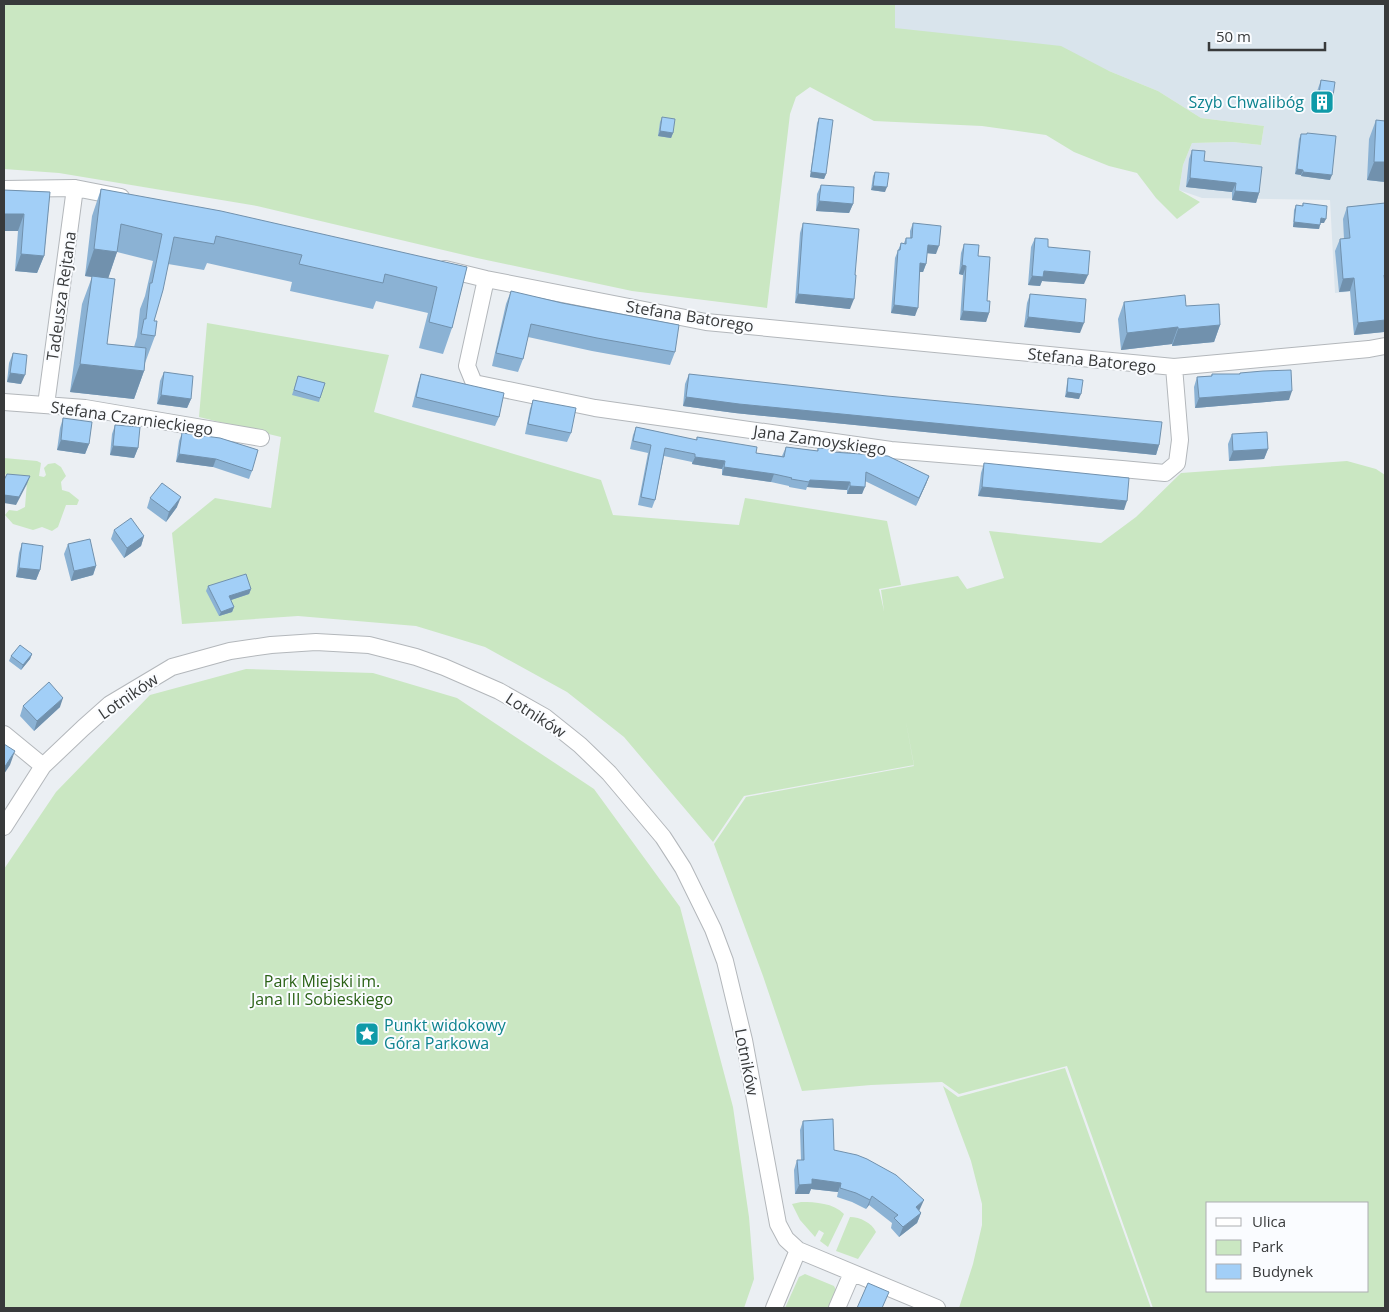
<svg xmlns="http://www.w3.org/2000/svg" width="1389" height="1312" viewBox="0 0 1389 1312" font-family="'Open Sans',sans-serif">
	<style>
		.built { fill: #d9e4ec }
		.green { fill: #cae7c2; fill-rule: evenodd }
		.lines { fill: none; stroke-linecap: round; stroke-linejoin: round }
		.minor-casing { stroke: #b3b7bb; stroke-width: 18 }
		.minor { stroke: #fff; stroke-width: 16 }
		.wall { fill: #8bb2d4; fill-rule: evenodd }
		.shaded-wall { fill: #7191ad }
		.building { fill: #a2cff7; stroke: #7191ad }
		.labels { text-anchor: middle; stroke-width: 4; stroke-linejoin: round; paint-order: stroke }
		.culture-label { font-size: 16px; fill: #0d838f; stroke: #fafcff; text-anchor: end }
		.street-label { font-size: 16px; fill: #383a3b; stroke: #fafcff }
		.park-label { font-size: 16px; fill: #2b6216; stroke: #fafcff }
	</style>
	<rect width="100%" height="100%" fill="#ebeff3"/>
	<path class="built" d="M 757,4 L 1385,4 L 1385,289 L 1335,293 L 1330,200 L 1202,198 L 1179,190 L 1183,165 L 1192,143 L 1233,142 L 1261,145 L 1264,126 L 1201,118 L 1158,91 L 1109,71 L 895,28 Z"/>
	<path class="green" d="M 4,4 L 895,4 L 895,28 L 1061,46 L 1109,71 L 1158,91 L 1201,118 L 1264,126 L 1261,145 L 1233,142 L 1192,143 L 1183,165 L 1179,190 L 1200,202 L 1177,219 L 1156,198 L 1137,173 L 1109,166 L 1074,152 L 1046,135 L 982,126 L 874,121 L 810,87 L 796,97 L 790,114 L 767,308 L 632,291 L 477,258 L 257,206 L 59,173 L 4,169 Z
		M 207,323 L 389,355 L 374,412 L 601,480 L 613,515 L 739,525 L 745,498 L 887,521 L 901,585 L 879,589 L 884,611 L 881,590 L 958,576 L 967,589 L 1004,578 L 989,531 L 1101,543 L 1136,517 L 1181,473 L 1347,461 L 1376,469 L 1385,475 L 1385,552 L 1384,553 L 1385,559 L 1385,1308 L 1153,1308 L 1067,1066 L 959,1094 L 942,1082 L 871,1085 L 802,1091 L 763,976 L 714,844 L 746,797 L 914,766 L 905,717 L 914,765 L 744,796 L 713,842 L 624,737 L 567,692 L 485,647 L 416,626 L 298,616 L 182,624 L 172,533 L 215,498 L 271,508 L 281,437 L 199,417 ZM 1208,1203 L 1368,1203 L 1368,1291 L 1208,1291 Z
		M 4,458 L 37,461 L 41,463 L 39,476 L 44,477 L 46,475 L 44,468 L 48,464 L 55,463 L 61,467 L 66,476 L 61,482 L 62,490 L 69,492 L 79,500 L 77,505 L 66,505 L 58,527 L 52,531 L 42,527 L 33,530 L 13,524 L 5,515 L 9,510 L 17,511 L 25,507 L 27,482 L 25,479 L 4,474 Z
		M 246,669 L 373,673 L 457,698 L 594,789 L 680,907 L 733,1107 L 749,1217 L 754,1279 L 744,1308 L 4,1308 L 4,869 L 56,792 L 150,695 Z
		M 1065,1068 L 1151,1308 L 959,1308 L 973,1264 L 982,1225 L 982,1204 L 971,1161 L 943,1086 L 958,1097 Z
		M 801,1202 C 816,1202 833,1203 844,1214 L 828,1247 L 820,1241 L 824,1233 L 819,1230 L 815,1237 L 800,1220 L 792,1204 Z
		M 850,1217 C 860,1217 872,1223 876,1232 L 858,1259 L 836,1251 Z
		M 805,1274 L 834,1286 L 837,1292 L 830,1308 L 785,1308 L 799,1277 Z"/>
	<g class="lines">
		<g class="minor-casing">
			<path id="minor" d="M 4,189 L 75,188 L 121,197
				M 445,269 L 486,279 L 706,322 L 1174,367 L 1369,349 L 1385,346
				M 486,279 L 467,366 L 474,383 L 595,408 L 891,450 L 1122,469 L 1165,473 L 1177,463 L 1180,440 L 1174,367
				M 4,402 L 85,408 L 261,438
				M 46,405 L 75,188
				M 4,734 L 43,766
				M 4,827 L 43,766 L 83,728 L 110,704 L 172,667 L 230,651 L 271,645 L 316,642 L 369,645 L 416,657 L 444,667 L 499,691 L 545,717 L 580,745 L 609,773 L 663,837 L 683,868 L 713,929 L 725,961 L 744,1040 L 778,1224 L 786,1239 L 798,1250
				M 774,1308 L 798,1250 L 937,1308
				M 837,1308 L 852,1273"/>
		</g>
		<use href="#minor" class="minor"/>
	</g>
	<path class="wall" d="M 1321,80 L 1333,96 L 1328,110 L 1313,108 L 1316,94 Z
		M 662,117 L 673,133 L 671,138 L 658,136 L 660,122 Z
		M 819,118 L 826,174 L 824,179 L 810,177 L 817,123 Z
		M 1376,120 L 1385,121 L 1385,182 L 1367,180 L 1369,139 Z
		M 1301,134 L 1330,180 L 1301,176 L 1301,175 L 1295,174 L 1299,139 Z
		M 1192,150 L 1204,161 L 1259,193 L 1256,203 L 1232,200 L 1232,192 L 1186,187 L 1189,159 Z
		M 875,172 L 885,192 L 871,190 L 873,176 Z
		M 821,185 L 853,204 L 849,213 L 816,211 L 817,194 Z
		M 101,189 L 467,267 L 452,328 L 443,354 L 419,348 L 428,313 L 376,301 L 373,309 L 290,291 L 292,282 L 207,263 L 204,270 L 168,264 L 154,321 L 155,336 L 145,363 L 144,371 L 134,399 L 70,392 L 82,304 L 92,277 L 85,276 L 92,216 ZM 117,252 L 153,261 L 145,296 L 140,309 L 137,337 L 134,347 L 107,344 L 108,278 Z
		M 4,190 L 50,192 L 44,256 L 37,273 L 15,271 L 18,231 L 4,231 Z
		M 1303,203 L 1324,223 L 1320,223 L 1319,229 L 1293,227 L 1294,210 L 1296,205 L 1302,206 Z
		M 1385,203 L 1385,331 L 1384,332 L 1354,335 L 1350,291 L 1339,292 L 1335,251 L 1340,239 L 1344,239 L 1343,219 L 1347,207 Z
		M 803,223 L 850,309 L 795,303 L 800,233 Z
		M 913,223 L 936,254 L 927,253 L 926,264 L 923,272 L 920,272 L 915,316 L 891,313 L 895,258 L 901,243 L 904,243 L 906,238 L 910,238 L 910,231 Z
		M 1035,238 L 1048,247 L 1084,284 L 1042,281 L 1040,286 L 1028,285 L 1031,247 Z
		M 964,244 L 978,256 L 987,301 L 989,313 L 986,322 L 960,320 L 963,275 L 959,274 L 961,253 Z
		M 511,291 L 675,352 L 670,365 L 592,351 L 528,337 L 523,359 L 518,372 L 492,366 L 506,304 Z
		M 1030,294 L 1080,333 L 1024,327 L 1027,303 Z
		M 1124,302 L 1186,306 L 1220,325 L 1214,342 L 1172,346 L 1172,344 L 1121,350 L 1118,319 Z
		M 13,353 L 21,384 L 7,382 L 9,363 Z
		M 164,372 L 191,399 L 187,408 L 157,404 L 160,381 Z
		M 1240,373 L 1289,400 L 1195,408 L 1194,387 L 1197,377 L 1211,376 L 1212,374 L 1239,374 Z
		M 421,374 L 499,417 L 495,426 L 412,407 L 418,383 Z
		M 689,374 L 1159,445 L 1156,455 L 735,413 L 683,406 L 685,384 Z
		M 298,376 L 325,383 L 319,402 L 292,395 Z
		M 1068,378 L 1079,399 L 1065,397 L 1067,383 Z
		M 1385,399 L 1385,410 L 1384,404 Z
		M 533,400 L 571,433 L 567,442 L 525,434 L 530,409 Z
		M 63,418 L 89,444 L 85,454 L 57,450 L 60,428 Z
		M 115,425 L 138,448 L 134,458 L 110,455 L 112,434 Z
		M 636,427 L 696,440 L 697,437 L 756,453 L 782,456 L 786,447 L 817,451 L 818,448 L 929,476 L 926,484 L 916,506 L 865,481 L 862,494 L 847,494 L 847,490 L 807,487 L 806,490 L 789,487 L 789,486 L 771,482 L 722,475 L 722,469 L 692,464 L 692,462 L 664,456 L 655,500 L 652,508 L 638,505 L 648,453 L 630,449 L 633,435 Z
		M 182,433 L 252,471 L 249,479 L 213,467 L 176,462 L 179,441 Z
		M 1232,434 L 1268,449 L 1264,459 L 1229,461 L 1228,444 Z
		M 984,463 L 1124,510 L 978,496 L 981,473 Z
		M 150,498 L 177,507 L 166,522 L 147,508 Z
		M 114,530 L 144,536 L 141,546 L 124,558 L 111,539 Z
		M 22,543 L 40,570 L 36,580 L 16,577 L 19,553 Z
		M 68,544 L 96,566 L 93,575 L 71,581 L 64,554 Z
		M 208,586 L 251,589 L 249,594 L 231,600 L 234,607 L 232,612 L 219,616 L 206,591 Z
		M 32,654 L 30,659 L 21,670 L 9,661 L 11,656 Z
		M 23,706 L 60,707 L 34,731 L 20,716 Z
		M 803,1121 L 834,1150 L 920,1209 L 919,1211 L 921,1213 L 917,1223 L 899,1237 L 891,1228 L 892,1223 L 869,1205 L 866,1209 L 852,1202 L 837,1197 L 838,1192 L 811,1189 L 809,1194 L 795,1194 L 794,1170 L 797,1160 L 801,1160 L 800,1130 Z"/>
	<path class="shaded-wall" d="M 1319,94 L 1333,96 L 1328,110 L 1313,108 Z
		M 660,131 L 673,133 L 671,138 L 658,136 Z
		M 1374,162 L 1385,162 L 1385,182 L 1367,180 Z
		M 1297,169 L 1303,170 L 1301,175 L 1295,174 Z
		M 811,172 L 826,174 L 824,179 L 810,177 Z
		M 1303,172 L 1332,175 L 1330,180 L 1301,176 Z
		M 1190,178 L 1236,183 L 1232,192 L 1186,187 Z
		M 873,186 L 887,187 L 885,192 L 871,190 Z
		M 1235,191 L 1259,193 L 1256,203 L 1232,200 Z
		M 819,201 L 853,204 L 849,213 L 816,211 Z
		M 4,214 L 24,214 L 18,231 L 4,231 Z
		M 1321,218 L 1326,219 L 1324,223 L 1319,223 Z
		M 1294,222 L 1320,225 L 1319,229 L 1293,227 Z
		M 928,245 L 939,246 L 936,254 L 925,253 Z
		M 94,249 L 117,252 L 108,279 L 85,276 Z
		M 21,254 L 44,256 L 37,273 L 15,271 Z
		M 920,263 L 926,264 L 923,272 L 918,272 Z
		M 962,265 L 966,266 L 963,275 L 959,274 Z
		M 1044,271 L 1088,275 L 1084,284 L 1042,281 L 1040,286 L 1028,285 L 1032,276 Z
		M 1354,278 L 1350,291 L 1339,292 L 1343,279 Z
		M 798,294 L 854,299 L 850,309 L 795,303 Z
		M 894,305 L 918,308 L 915,316 L 891,313 Z
		M 963,311 L 989,313 L 986,322 L 960,320 Z
		M 1028,317 L 1084,323 L 1080,333 L 1024,327 Z
		M 1385,320 L 1385,331 L 1384,332 L 1354,335 L 1358,323 Z
		M 1220,325 L 1214,342 L 1172,346 L 1178,329 Z
		M 1178,327 L 1172,344 L 1121,350 L 1127,333 Z
		M 80,364 L 144,371 L 134,399 L 70,392 Z
		M 10,373 L 25,375 L 21,384 L 7,382 Z
		M 1292,391 L 1289,400 L 1195,408 L 1199,398 Z
		M 1067,392 L 1081,394 L 1079,399 L 1065,397 Z
		M 161,395 L 191,399 L 187,408 L 157,404 Z
		M 686,397 L 1159,445 L 1156,455 L 735,413 L 683,406 Z
		M 61,440 L 89,444 L 85,454 L 57,450 Z
		M 113,446 L 138,448 L 134,458 L 110,455 Z
		M 1268,449 L 1264,459 L 1229,461 L 1233,451 Z
		M 179,454 L 216,459 L 213,467 L 176,462 Z
		M 695,457 L 725,461 L 722,469 L 692,464 Z
		M 724,467 L 774,474 L 771,482 L 722,475 Z
		M 30,476 L 27,484 L 16,505 L 4,503 L 4,495 Z
		M 929,476 L 926,484 L 916,506 L 919,498 Z
		M 810,480 L 850,482 L 847,490 L 807,487 Z
		M 850,486 L 865,487 L 862,494 L 847,494 Z
		M 982,487 L 1127,501 L 1124,510 L 978,496 Z
		M 181,497 L 177,507 L 166,522 L 169,512 Z
		M 144,536 L 141,546 L 124,558 L 127,548 Z
		M 96,566 L 93,575 L 71,581 L 74,571 Z
		M 19,568 L 40,570 L 36,580 L 16,577 Z
		M 251,589 L 249,594 L 228,601 L 229,596 Z
		M 234,607 L 232,612 L 219,616 L 221,612 Z
		M 32,654 L 30,659 L 21,670 L 23,665 Z
		M 63,698 L 60,707 L 34,731 L 37,721 Z
		M 15,751 L 10,765 L 4,774 L 4,768 Z
		M 812,1179 L 841,1183 L 838,1192 L 811,1189 L 809,1194 L 795,1194 L 799,1185 Z
		M 872,1196 L 869,1205 L 866,1209 L 870,1200 Z
		M 924,1200 L 920,1209 L 912,1217 L 916,1207 Z
		M 921,1213 L 917,1223 L 899,1237 L 903,1227 Z"/>
	<path class="building" d="M 1321,80 L 1335,82 L 1333,96 L 1319,94 Z
		M 662,117 L 675,119 L 673,133 L 660,131 Z
		M 819,118 L 833,120 L 826,174 L 811,172 Z
		M 1376,120 L 1385,121 L 1385,162 L 1374,162 Z
		M 1307,133 L 1336,136 L 1332,175 L 1303,172 L 1303,170 L 1297,169 L 1301,134 L 1307,134 Z
		M 1192,150 L 1205,151 L 1204,161 L 1262,167 L 1259,193 L 1235,191 L 1236,183 L 1190,178 Z
		M 875,172 L 889,173 L 887,187 L 873,186 Z
		M 821,185 L 854,187 L 853,204 L 819,201 Z
		M 101,189 L 221,211 L 467,267 L 452,328 L 429,322 L 437,287 L 385,274 L 383,283 L 299,264 L 302,255 L 216,236 L 214,244 L 174,237 L 163,290 L 154,321 L 157,321 L 155,336 L 141,334 L 144,319 L 146,319 L 150,283 L 152,283 L 162,234 L 121,224 L 117,252 L 94,249 Z
		M 4,190 L 50,192 L 44,256 L 21,254 L 24,214 L 4,214 Z
		M 1303,203 L 1327,206 L 1326,219 L 1321,218 L 1320,225 L 1294,222 L 1296,205 L 1303,206 Z
		M 1385,203 L 1385,275 L 1384,275 L 1385,283 L 1385,320 L 1358,323 L 1354,278 L 1343,279 L 1340,239 L 1350,238 L 1347,207 Z
		M 803,223 L 859,229 L 855,275 L 856,275 L 854,299 L 798,294 Z
		M 913,223 L 941,226 L 939,246 L 928,245 L 926,264 L 920,263 L 918,308 L 894,305 L 898,250 L 900,250 L 901,243 L 906,244 L 906,238 L 912,238 Z
		M 1035,238 L 1048,239 L 1048,247 L 1090,251 L 1088,275 L 1044,271 L 1043,277 L 1032,276 Z
		M 964,244 L 979,245 L 978,256 L 990,257 L 987,301 L 990,301 L 989,313 L 963,311 L 966,266 L 962,265 Z
		M 92,276 L 115,279 L 107,344 L 146,348 L 144,371 L 80,364 Z
		M 511,291 L 562,303 L 679,325 L 675,352 L 597,338 L 531,324 L 523,359 L 496,353 Z
		M 1030,294 L 1086,299 L 1084,323 L 1028,317 Z
		M 1185,295 L 1186,306 L 1219,304 L 1220,325 L 1178,329 L 1178,327 L 1127,333 L 1124,302 Z
		M 13,353 L 27,355 L 25,375 L 10,373 Z
		M 1291,370 L 1292,391 L 1199,398 L 1197,377 L 1212,376 L 1212,374 L 1240,374 L 1240,373 L 1263,371 Z
		M 164,372 L 193,376 L 191,399 L 161,395 Z
		M 421,374 L 504,393 L 499,417 L 416,397 Z
		M 689,374 L 887,396 L 1162,422 L 1159,445 L 739,404 L 686,397 Z
		M 298,376 L 325,383 L 320,398 L 294,390 Z
		M 1068,378 L 1083,380 L 1081,394 L 1067,392 Z
		M 533,400 L 576,408 L 571,433 L 528,424 Z
		M 63,418 L 92,422 L 89,444 L 61,440 Z
		M 115,425 L 140,427 L 138,448 L 113,446 Z
		M 636,427 L 697,440 L 697,437 L 757,447 L 756,453 L 784,457 L 786,447 L 818,451 L 818,448 L 833,449 L 833,452 L 888,456 L 929,476 L 919,498 L 866,472 L 865,487 L 850,486 L 850,482 L 810,480 L 809,482 L 791,479 L 792,478 L 774,474 L 724,467 L 725,461 L 695,457 L 695,454 L 665,448 L 655,500 L 641,497 L 651,445 L 633,441 Z
		M 1267,432 L 1268,449 L 1233,451 L 1232,434 Z
		M 182,433 L 220,438 L 258,450 L 252,471 L 216,459 L 179,454 Z
		M 984,463 L 1129,478 L 1127,501 L 982,487 Z
		M 7,474 L 30,476 L 19,497 L 4,495 L 4,480 Z
		M 162,483 L 181,497 L 169,512 L 150,498 Z
		M 131,518 L 144,536 L 127,548 L 114,530 Z
		M 90,539 L 96,566 L 74,571 L 68,544 Z
		M 22,543 L 43,546 L 40,570 L 19,568 Z
		M 246,574 L 251,589 L 229,596 L 234,607 L 221,612 L 208,586 Z
		M 20,645 L 32,654 L 23,665 L 11,656 Z
		M 49,682 L 63,698 L 37,721 L 23,706 Z
		M 4,744 L 15,751 L 4,768 Z
		M 833,1119 L 834,1150 L 857,1155 L 867,1159 L 896,1175 L 924,1200 L 916,1207 L 921,1213 L 903,1227 L 894,1218 L 898,1215 L 872,1196 L 870,1200 L 856,1193 L 840,1188 L 841,1183 L 812,1179 L 812,1184 L 799,1185 L 797,1160 L 804,1160 L 803,1121 Z
		M 868,1283 L 889,1292 L 882,1308 L 857,1308 Z"/>
	<defs>
		<g id="building-square" transform="scale(1.25)"><rect x="-9" y="-9" width="18" height="18" rx="4" fill="#0f9aa8" stroke="#fafcff"/><path d="M-4-6H4V6H1V3H-1V6H-4ZM-2.5-4.3h1.7v1.8h-1.7ZM.8-4.3h1.7v1.8H.8ZM-2.5-1h1.7V.8h-1.7ZM.8-1h1.7V.8H.8Z" fill="#fff"/></g>
		<g id="sight-square" transform="scale(1.25)"><rect x="-9" y="-9" width="18" height="18" rx="4" fill="#0f9aa8" stroke="#fafcff"/><path d="M0-6L1.8-2.2L6-1.7L2.9 1.2L3.7 5.4L0 3.3L-3.7 5.4L-2.9 1.2L-6-1.7L-1.8-2.2Z" fill="#fff"/></g>
	</defs>
	<g fill-rule="evenodd">
		<use href="#building-square" x="1322" y="102"/>
		<use href="#sight-square" x="367" y="1034"/>
	</g>
	<g class="labels">
		<g class="culture-label">
			<text x="1304" y="108">Szyb Chwalibóg</text>
			<text x="384" y="1031" text-anchor="start">Punkt widokowy<tspan x="384" dy="18">Góra Parkowa</tspan></text>
		</g>
		<g class="street-label">
			<text transform="translate(61 296) rotate(-82)" y="6">Tadeusza Rejtana</text>
			<text transform="translate(690 316) rotate(9)" y="6">Stefana Batorego</text>
			<text transform="translate(1092 360) rotate(6)" y="6">Stefana Batorego</text>
			<text transform="translate(132 418) rotate(8)" y="6">Stefana Czarnieckiego</text>
			<text transform="translate(820 440) rotate(8)" y="6">Jana Zamoyskiego</text>
			<text transform="translate(128 696) rotate(-34)" y="6">Lotników</text>
			<text transform="translate(536 715) rotate(33)" y="6">Lotników</text>
			<text transform="translate(747 1062) rotate(79)" y="6">Lotników</text>
		</g>
		<g class="park-label">
			<text x="322" y="987">Park Miejski im.<tspan x="322" dy="18">Jana III Sobieskiego</tspan></text>
		</g>
	</g>
	<rect width="1389" height="1312" fill="none" stroke="#383a3b" stroke-width="10"/>
	<rect x="1206" y="1202" width="162" height="90" fill="#fafcff" stroke="#acaeb1"/>
	<rect x="1216" y="1218" width="25" height="8" fill="#ffffff" stroke="#acaeb1"/>
	<text x="1252" y="1227" font-size="15" fill="#383a3b">Ulica</text>
	<rect x="1216" y="1240" width="25" height="15" fill="#cae7c2" stroke="#acaeb1"/>
	<text x="1252" y="1252" font-size="15" fill="#383a3b">Park</text>
	<rect x="1216" y="1264" width="25" height="15" fill="#a2cff7" stroke="#acaeb1"/>
	<text x="1252" y="1277" font-size="15" fill="#383a3b">Budynek</text>
	<path d="M1209 42v8h116v-8" fill="none" stroke="#383a3b" stroke-width="2.5"/>
	<text x="1216" y="42" font-size="15" fill="#383a3b" stroke="#fafcff" stroke-width="4" paint-order="stroke">50 m</text>
</svg>
